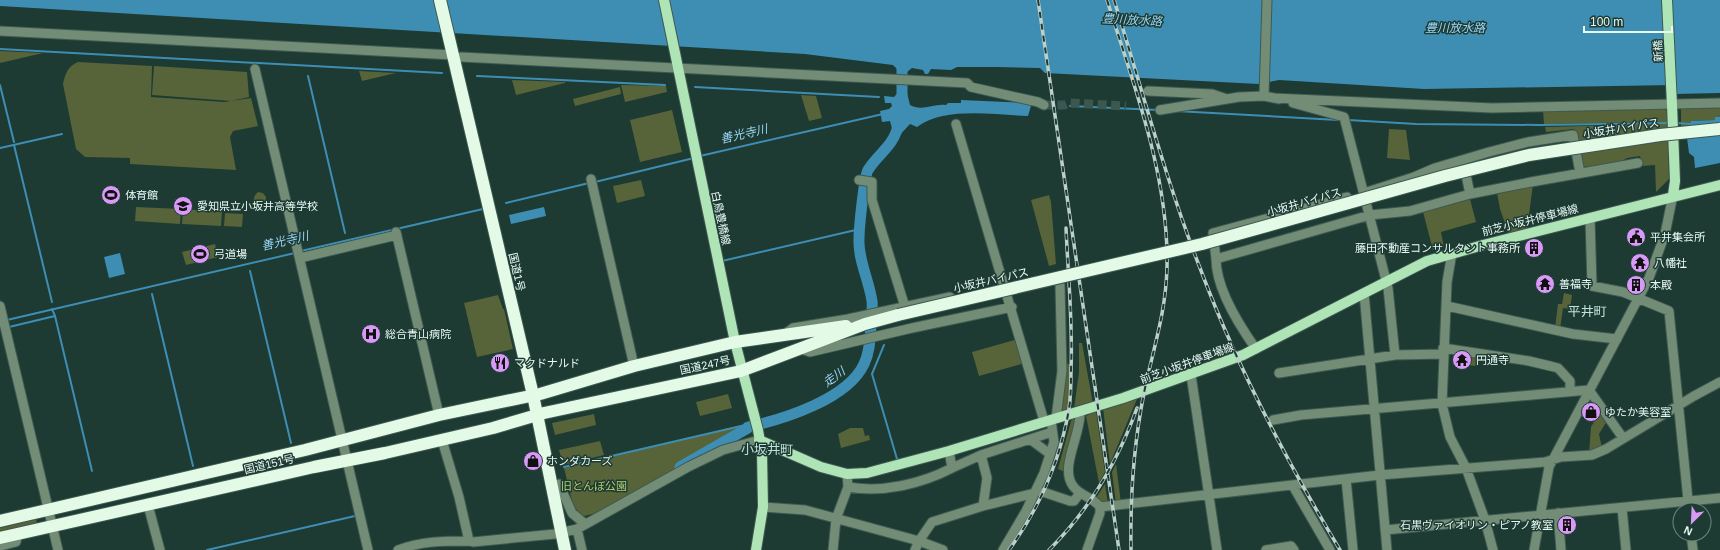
<svg xmlns="http://www.w3.org/2000/svg" width="1720" height="550" viewBox="0 0 1720 550" font-family="Helvetica,'Noto Sans JP',sans-serif">
	<style>
		.green { fill: #576339 }
		.water { fill: #3e8eb3 }
		.lines { fill: none; stroke-linecap: round; stroke-linejoin: round }
		.stream { stroke: #3e8eb3; stroke-width: 2 }
		.river { stroke: #3e8eb3; stroke-width: 11 }
		.minor-tunnel { stroke: #3c5750; stroke-width: 9; stroke-dasharray: 9 4.5; stroke-linecap: butt }
		.minor-casing { stroke: #3e5952; stroke-width: 11 }
		.major-casing { stroke: #3e5952; stroke-width: 12 }
		.highway-casing { stroke: #3e5952; stroke-width: 14 }
		.minor { stroke: #738c76; stroke-width: 9 }
		.major { stroke: #afe4b7; stroke-width: 10 }
		.highway { stroke: #e3fbe6; stroke-width: 12 }
		.rail-casing { stroke: #bcd0cb; stroke-width: 3.5 }
		.rail { stroke: #1d3a33; stroke-width: 2; stroke-dasharray: 6; stroke-linecap: butt }
		.highway-bridge-casing { stroke: #3e5952; stroke-width: 14; stroke-linecap: butt }
		.highway-bridge { stroke: #e3fbe6; stroke-width: 12 }
		.labels { text-anchor: middle; stroke-width: 3; stroke-linejoin: round; paint-order: stroke }
		.street-label { font-size: 11px; fill: #e9faf5; stroke: #1d3a33 }
		.poi-label { font-size: 11px; fill: #e9faf5; stroke: #1d3a33; text-anchor: start }
		.park-label { font-size: 11px; fill: #b2cc6c; stroke: #1d3a33 }
		.water-label { font-size: 12px; font-style: italic; fill: #9ad6f6; stroke: #1d3a33 }
		.quarter-label { font-size: 13px; fill: #c0e1d8; stroke: #1d3a33 }
	</style>
	<rect width="100%" height="100%" fill="#1d3a33"/>
	<path class="green" d="M 0,51 L 43,53 L 0,63 Z
		M 78,62 L 152,66 L 151,97 L 224,102 L 251,98 L 258,126 L 233,131 L 230,137 L 236,170 L 130,164 L 130,158 L 85,157 L 76,149 L 63,84 C 65,74 68,66 78,62 Z
		M 154,66 L 247,72 L 249,97 L 231,101 L 152,95 Z
		M 359,71 L 396,73 L 362,81 Z
		M 512,80 L 565,82 L 565,83 L 516,95 Z
		M 621,85 L 666,86 L 667,92 L 625,102 Z
		M 620,87 L 621,94 L 575,106 L 573,99 Z
		M 801,95 L 816,96 L 822,118 L 809,121 Z
		M 1720,105 L 1720,115 L 1715,120 L 1691,121 L 1691,127 L 1681,128 L 1681,107 Z
		M 1667,108 L 1669,179 L 1656,192 L 1655,165 L 1642,166 L 1640,156 L 1627,158 L 1617,164 L 1584,167 L 1574,129 L 1546,132 L 1545,127 L 1662,124 L 1653,122 L 1544,124 L 1543,110 Z
		M 672,110 L 682,152 L 640,162 L 630,120 Z
		M 1389,129 L 1406,130 L 1410,160 L 1387,158 Z
		M 641,180 L 645,196 L 617,203 L 613,186 Z
		M 1533,184 L 1527,230 L 1509,235 L 1500,209 L 1497,193 Z
		M 258,192 L 263,193 L 266,197 L 265,207 L 260,210 L 256,208 C 252,204 253,196 258,192 Z
		M 1049,195 L 1051,202 L 1056,264 L 1049,266 L 1031,200 Z
		M 1470,199 L 1476,222 L 1441,232 L 1444,247 L 1433,250 L 1423,212 Z
		M 136,207 L 181,209 L 180,224 L 135,221 Z
		M 183,209 L 222,212 L 221,226 L 182,224 Z
		M 225,213 L 243,214 L 242,227 L 224,226 Z
		M 215,244 L 218,257 L 186,265 L 182,252 Z
		M 1564,293 L 1572,295 L 1570,309 L 1563,308 L 1560,329 L 1555,328 L 1558,304 L 1562,304 Z
		M 498,295 L 503,309 L 504,309 L 513,349 L 477,357 L 464,303 Z
		M 1018,339 L 1025,363 L 979,376 L 972,352 Z
		M 1079,343 L 1082,343 L 1093,404 L 1074,409 L 1079,372 Z
		M 1465,354 L 1479,355 L 1477,366 L 1464,365 Z
		M 1064,363 L 1073,365 L 1068,410 L 1059,413 Z
		M 728,394 L 732,408 L 700,416 L 696,402 Z
		M 1135,398 L 1137,399 L 1110,464 L 1103,408 Z
		M 1601,409 L 1607,421 L 1599,434 L 1602,448 L 1589,453 L 1591,427 Z
		M 1096,411 L 1105,472 L 1099,483 L 1086,416 Z
		M 594,414 L 596,425 L 555,435 L 552,423 Z
		M 1077,417 L 1065,472 L 1058,469 L 1071,421 L 1073,418 Z
		M 750,423 L 750,426 L 747,428 L 597,513 L 584,516 L 580,514 L 573,505 L 564,468 Z
		M 850,428 L 863,428 L 865,436 L 869,435 L 870,440 L 841,448 L 838,434 Z
		M 600,441 L 604,455 L 563,465 L 559,450 Z
		M 1116,464 L 1121,503 L 1116,504 L 1112,472 Z
		M 1105,484 L 1108,504 L 1104,504 L 1096,498 Z
		M 36,519 L 38,528 L 0,537 L 0,528 Z"/>
	<path class="water" d="M 0,0 L 1720,0 L 1720,93 L 1675,94 L 1674,85 L 1424,89 L 1279,80 L 1259,84 L 1045,73 L 1040,68 L 997,67 L 957,67 L 951,70 L 931,69 L 928,74 L 925,74 L 923,70 L 912,68 L 907,72 L 900,72 L 893,65 L 805,54 L 0,6 Z
		M 901,89 L 906,89 L 910,105 C 922,112 934,103 946,105 L 948,103 L 961,103 L 961,100 L 1030,103 L 1031,106 L 1028,116 C 994,115 945,106 917,127 L 910,124 L 897,138 L 894,136 L 890,121 L 882,122 L 880,111 L 889,109 L 892,106 L 891,103 L 885,103 L 884,96 L 894,97 Z
		M 1720,115 L 1720,163 L 1695,168 L 1694,157 L 1689,153 L 1687,138 L 1691,121 L 1715,120 L 1715,117 L 1719,117 Z
		M 544,207 L 546,216 L 511,224 L 509,215 Z
		M 120,253 L 125,274 L 109,278 L 104,257 Z"/>
	<g class="lines">
		<path class="stream" d="M 0,49 L 442,73
			M 308,76 L 345,233
			M 477,76 L 665,85
			M 0,85 L 14,142
			M 695,87 L 879,97
			M 1070,106 L 1158,110
			M 1176,111 L 1338,120
			M 1348,120 L 1416,124 L 1540,125 L 1670,123
			M 1676,123 L 1691,124
			M 14,145 L 52,302
			M 0,148 L 62,134
			M 700,156 L 883,114
			M 595,182 L 694,158
			M 506,203 L 589,183
			M 301,251 L 483,209
			M 722,261 L 860,229
			M 250,271 L 291,443
			M 152,294 L 193,466
			M 55,316 L 92,471
			M 7,320 L 295,253
			M 9,327 L 55,316 L 52,309
			M 884,345 L 872,374 L 897,459
			M 564,467 L 754,423
			M 207,550 L 355,516"/>
		<path class="river" d="M 902,57 L 902,104
			M 680,467 L 748,428 L 748,427 C 784,419 848,399 864,364 C 870,352 870,338 871,325 C 871,318 873,309 872,301 C 869,280 858,260 859,239 C 859,229 864,177 868,170 C 880,151 893,148 899,123"/>
		<path class="minor-tunnel" d="M 1044,105 L 1064,105 L 1069,103 L 1126,106"/>
		<g class="minor-casing">
			<path id="minor" d="M 0,31 L 453,55
				M 461,57 L 967,83 L 971,87 L 1038,102 L 1044,105
				M 255,69 L 368,550
				M 1148,91 L 1212,94 L 1224,98
				M 1264,96 L 1267,0
				M 1273,98 L 1492,108 L 1720,103
				M 1293,103 L 1344,117 L 1388,288 L 1395,355
				M 1160,110 L 1239,97 L 1264,96 L 1279,99
				M 956,124 L 1044,421
				M 1466,175 L 1470,194
				M 591,179 L 634,366
				M 859,180 L 872,182 L 872,200 L 905,307
				M 1367,192 L 1414,177 L 1435,168 L 1489,152 L 1528,142 L 1573,135 L 1580,173
				M 1347,197 L 1213,233 L 1216,259 L 1370,215 L 1410,211 L 1470,194 L 1531,182 L 1638,163
				M 1590,218 L 1592,286 L 1623,292 L 1669,311 L 1689,510
				M 396,232 L 439,415
				M 1452,253 L 1447,282 L 1442,404 L 1450,437 L 1466,468 L 1485,520 L 1493,550
				M 300,258 L 397,235
				M 1216,259 C 1216,289 1239,325 1256,349
				M 1364,293 L 1387,550
				M 0,306 L 58,550
				M 1447,306 L 1573,334 L 1617,339
				M 785,334 L 793,328 L 848,319 L 950,297
				M 1443,348 L 1529,361 L 1550,366 L 1558,368 L 1570,381 L 1570,391
				M 801,349 L 810,352 L 912,328 L 1012,307
				M 1279,373 L 1395,355 L 1443,354
				M 1191,375 L 1217,550
				M 1589,390 L 1623,438
				M 1080,411 C 1082,433 1059,467 1073,486 C 1080,496 1093,497 1100,507 L 1100,513 L 1087,550
				M 1056,418 L 1062,371 L 1060,285
				M 1273,420 L 1301,415 L 1589,390
				M 442,440 L 459,497 L 469,541
				M 1031,440 L 1050,454
				M 981,455 L 987,478 L 983,506
				M 952,468 L 981,455 L 1052,432
				M 1346,479 L 1353,550
				M 559,484 L 572,513 L 585,524
				M 1293,486 L 1330,550
				M 848,487 C 883,493 921,484 952,468 L 949,451
				M 1037,490 L 1070,501 L 1074,501 L 1080,493
				M 148,505 L 160,550
				M 763,507 L 805,510 L 919,541 L 932,522 L 983,506 L 1035,493
				M 1100,507 L 1380,475 L 1545,462 L 1561,457 L 1592,455 L 1606,449 L 1694,396 L 1720,382
				M 1622,508 L 1626,550
				M 1558,513 L 1561,550
				M 577,529 L 582,550
				M 1385,530 L 1720,498
				M 1691,534 L 1693,550
				M 0,546 L 16,542 L 18,534
				M 398,550 C 421,541 444,541 469,541 L 473,542 L 555,534 L 577,529 L 688,467 L 723,450 L 759,440
				M 833,550 L 836,519 L 848,487 L 847,474
				M 915,550 L 919,541 L 943,550
				M 1003,550 L 1026,511 L 1044,473 L 1054,442 L 1051,420
				M 1266,550 L 1291,546 L 1294,550
				M 1534,550 L 1549,467 L 1649,278 L 1665,234 L 1673,195"/>
		</g>
		<g class="major-casing">
			<path id="major" d="M 664,0 L 735,342 L 758,430 L 762,453 L 763,507 L 756,550
				M 1667,0 L 1672,105 L 1675,181 L 1673,195
				M 759,440 L 821,467 L 847,474 L 867,473 L 949,451 L 1123,398 L 1243,355 L 1427,261 L 1483,245 L 1720,185"/>
		</g>
		<g class="highway-casing">
			<path id="highway" d="M 440,0 L 533,395 L 565,550
				M 0,521 L 305,450 L 439,415 L 540,394 L 634,366 L 735,342 L 846,326
				M 0,538 L 314,467 L 385,453 L 493,428 L 544,413 L 741,371 L 865,324 L 898,315"/>
		</g>
		<use href="#minor" class="minor"/>
		<use href="#major" class="major"/>
		<use href="#highway" class="highway"/>
		<g class="rail-casing">
			<path id="rail" d="M 1038,0 L 1119,550
				M 1107,0 C 1134,86 1169,176 1167,267 C 1166,308 1156,340 1147,379 C 1134,436 1130,492 1131,550
				M 1114,0 C 1142,89 1166,181 1200,268 C 1237,367 1286,460 1340,550
				M 1009,550 C 1040,507 1060,461 1069,409 C 1071,396 1071,383 1071,370 C 1073,323 1068,275 1066,228
				M 1049,550 C 1089,510 1118,461 1137,408"/>
		</g>
		<use href="#rail" class="rail"/>
		<g class="highway-bridge-casing">
			<path id="highway-bridge" d="M 898,315 L 1202,244 L 1445,176 L 1529,155 L 1660,135 L 1720,129"/>
		</g>
		<use href="#highway-bridge" class="highway-bridge"/>
	</g>
	<defs>
		<g id="stadium-disc" transform="scale(1)"><circle r="9.5" fill="#d99af7" stroke="#1d3a33"/><path d="M0-5a6.5 5 0 1 0 0 10a6.5 5 0 1 0 0-10ZM-3.5-1.8h7v3.6h-7Z" fill="#111"/></g>
		<g id="school-disc" transform="scale(1)"><circle r="9.5" fill="#d99af7" stroke="#1d3a33"/><path d="M0-5L7-2L0 1L-7-2ZM-4 1L0 2.5L4 1V4Q0 6-4 4Z" fill="#111"/></g>
		<g id="civic-disc" transform="scale(1)"><circle r="9.5" fill="#d99af7" stroke="#1d3a33"/><path d="M-.6-6.5H3V-4.5H.6V-3L4-1V1h2V6H-6V1h2V-1L-.6-3ZM-1.2 2.5V6h2.4V2.5Z" fill="#111"/></g>
		<g id="building-disc" transform="scale(1)"><circle r="9.5" fill="#d99af7" stroke="#1d3a33"/><path d="M-4-6H4V6H1V3H-1V6H-4ZM-2.5-4.3h1.7v1.8h-1.7ZM.8-4.3h1.7v1.8H.8ZM-2.5-1h1.7V.8h-1.7ZM.8-1h1.7V.8H.8Z" fill="#111"/></g>
		<g id="temple-disc" transform="scale(1)"><circle r="9.5" fill="#d99af7" stroke="#1d3a33"/><path d="M0-6L5-2H3V0L6.5 2.5H4V6H1.5V3h-3V6H-4V2.5H-6.5L-3 0V-2H-5Z" fill="#111"/></g>
		<g id="hospital-disc" transform="scale(1)"><circle r="9.5" fill="#d99af7" stroke="#1d3a33"/><path d="M-5-5h3v3.5h4V-5h3V5h-3V1.5h-4V5h-3Z" fill="#111"/></g>
		<g id="restaurant-disc" transform="scale(1)"><circle r="9.5" fill="#d99af7" stroke="#1d3a33"/><path d="M-5-6h1v4h1v-4h1v4h1v-4h1v5L-1.5 .5V6h-2V.5L-5-1ZM5-6V6H3V1.5H1.5Q1.5-4 5-6Z" fill="#111"/></g>
		<g id="shop-disc" transform="scale(1)"><circle r="9.5" fill="#d99af7" stroke="#1d3a33"/><path d="M-5-2.5h2.3a2.7 3.5 0 0 1 5.4 0H5L5.5 6h-11ZM-1.5-2.5h3a1.5 2.3 0 0 0-3 0Z" fill="#111"/></g>
	</defs>
	<g fill-rule="evenodd">
		<use href="#stadium-disc" x="111" y="195"/>
		<use href="#school-disc" x="183" y="206"/>
		<use href="#civic-disc" x="1636" y="237"/>
		<use href="#building-disc" x="1534" y="248"/>
		<use href="#stadium-disc" x="200" y="254"/>
		<use href="#temple-disc" x="1640" y="263"/>
		<use href="#temple-disc" x="1545" y="284"/>
		<use href="#building-disc" x="1636" y="285"/>
		<use href="#hospital-disc" x="371" y="334"/>
		<use href="#temple-disc" x="1462" y="360"/>
		<use href="#restaurant-disc" x="500" y="363"/>
		<use href="#shop-disc" x="1591" y="412"/>
		<use href="#shop-disc" x="533" y="461"/>
		<use href="#building-disc" x="1567" y="525"/>
	</g>
	<g class="labels">
		<g class="street-label">
			<text transform="translate(1658 51) rotate(-93)" y="4">新橋</text>
			<text transform="translate(1621 128) rotate(-9)" y="4">小坂井バイパス</text>
			<text transform="translate(1304 202) rotate(-16)" y="4">小坂井バイパス</text>
			<text transform="translate(721 218) rotate(78)" y="4">白鳥豊橋線</text>
			<text transform="translate(1530 220) rotate(-14)" y="4">前芝小坂井停車場線</text>
			<text transform="translate(517 272) rotate(77)" y="4">国道1号</text>
			<text transform="translate(991 280) rotate(-13)" y="4">小坂井バイパス</text>
			<text transform="translate(1187 363) rotate(-20)" y="4">前芝小坂井停車場線</text>
			<text transform="translate(705 365) rotate(-12)" y="4">国道247号</text>
			<text transform="translate(269 464) rotate(-13)" y="4">国道151号</text>
		</g>
		<g class="poi-label">
			<text x="125" y="199">体育館</text>
			<text x="197" y="210">愛知県立小坂井高等学校</text>
			<text x="1650" y="241">平井集会所</text>
			<text x="1520" y="252" text-anchor="end">藤田不動産コンサルタント事務所</text>
			<text x="214" y="258">弓道場</text>
			<text x="1654" y="267">八幡社</text>
			<text x="1559" y="288">善福寺</text>
			<text x="1650" y="289">本殿</text>
			<text x="385" y="338">総合青山病院</text>
			<text x="1476" y="364">円通寺</text>
			<text x="514" y="367">マクドナルド</text>
			<text x="1605" y="416">ゆたか美容室</text>
			<text x="547" y="465">ホンダカーズ</text>
			<text x="1553" y="529" text-anchor="end">石黒ヴァイオリン・ピアノ教室</text>
		</g>
		<g class="park-label">
			<text x="594" y="490">旧とんぼ公園</text>
		</g>
		<g class="water-label">
			<text transform="translate(1132 20) rotate(3)" y="4">豊川放水路</text>
			<text x="1455" y="32">豊川放水路</text>
			<text transform="translate(744 134) rotate(-13)" y="4">善光寺川</text>
			<text transform="translate(285 241) rotate(-13)" y="4">善光寺川</text>
			<text transform="translate(834 377) rotate(-36)" y="4">走川</text>
		</g>
		<g class="quarter-label">
			<text x="1587" y="316">平井町</text>
			<text x="767" y="454">小坂井町</text>
		</g>
	</g>
	<g transform="translate(1692 522) rotate(204)"><circle r="19" fill="#1d3a33" stroke="#6f8781"/>
	<path d="M0-3L7 15L0 10L-7 15Z" fill="#d99af7"/>
	<text y="-6" font-size="11" font-weight="bold" text-anchor="middle" fill="#e9faf5">N</text>
	</g>
	<path d="M1584 26v6h88v-6" fill="none" stroke="#e9faf5" stroke-width="2"/>
	<text x="1590" y="26" font-size="12" fill="#e9faf5" stroke="#1d3a33" stroke-width="3" paint-order="stroke">100 m</text>
</svg>
